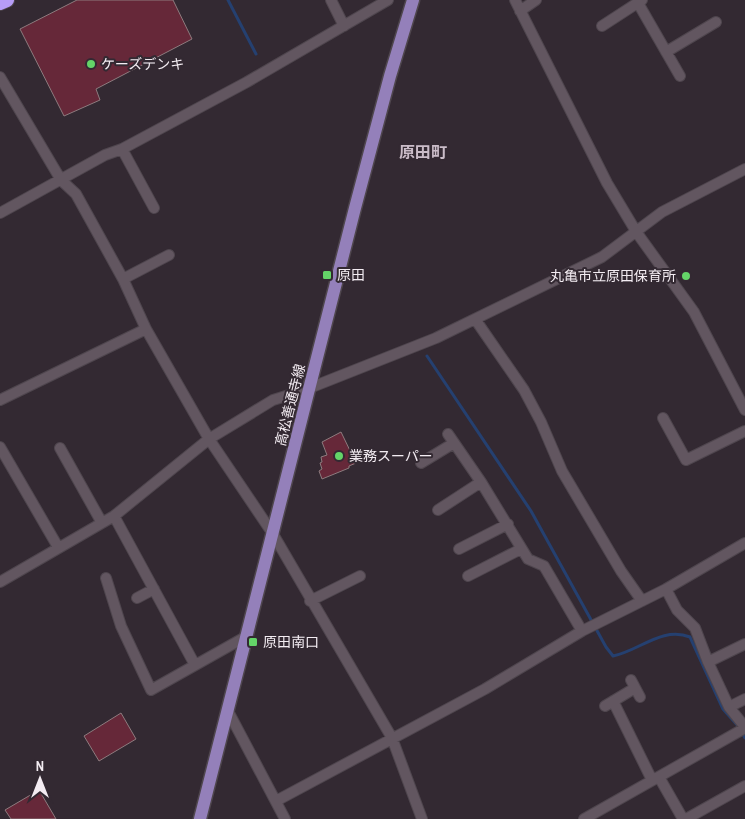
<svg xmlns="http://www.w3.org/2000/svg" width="745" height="819" viewBox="0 0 745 819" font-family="'Archivo Narrow','Noto Sans JP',sans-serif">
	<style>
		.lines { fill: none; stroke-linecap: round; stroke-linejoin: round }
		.stream { stroke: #254070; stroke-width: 3 }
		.building { fill: #662839; stroke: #8d7b7e }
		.minor-casing { stroke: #4f464e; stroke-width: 12 }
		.major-casing { stroke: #4f464e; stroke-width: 15 }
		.highway-casing { stroke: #4f464e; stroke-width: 16 }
		.minor { stroke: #625660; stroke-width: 10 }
		.major { stroke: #9480ba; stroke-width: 12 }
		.highway { stroke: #b69cf6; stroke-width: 14 }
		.poi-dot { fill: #64d468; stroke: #332932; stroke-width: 2 }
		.labels { text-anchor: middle; stroke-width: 4; stroke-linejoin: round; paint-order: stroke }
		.poi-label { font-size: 14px; fill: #f3ecf2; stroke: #332932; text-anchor: start }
		.street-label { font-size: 14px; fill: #f3ecf2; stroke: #332932 }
		.quarter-label { font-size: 16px; font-weight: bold; fill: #cabcc8; stroke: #332932 }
	</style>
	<rect width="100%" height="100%" fill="#332932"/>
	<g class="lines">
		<path class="stream" d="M 228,0 L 256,54
			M 427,356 L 531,511 L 606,647 L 613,656 C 639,651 662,626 690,637 L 723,709 L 738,726
			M 741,731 L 745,738"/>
	</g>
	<path class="building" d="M 77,0 L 173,0 L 192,39 L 96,89 L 100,100 L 64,116 L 20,29 Z
		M 341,432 L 356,463 L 349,466 L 349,468 L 322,479 L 319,471 L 322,469 L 320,463 L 322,462 L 321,457 L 327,455 L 322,442 Z
		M 121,713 L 136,739 L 99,761 L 84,736 Z
		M 39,790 L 56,819 L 11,819 L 5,810 Z"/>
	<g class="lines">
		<g class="minor-casing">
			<path id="minor" d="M 331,0 L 344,26
				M 515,0 L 607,183 L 637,233 L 694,312 L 745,410
				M 638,3 L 680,76
				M 520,11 L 536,0
				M 602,26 L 642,0
				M 666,52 L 716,22
				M 0,77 L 61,180 L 76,194 L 123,279 L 146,329 L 209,439 L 273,534 L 392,738 L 422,819
				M 122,149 L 154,208
				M 0,213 L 105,155 L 122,149 L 247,82 L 388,0
				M 123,279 L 169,255
				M 475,319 L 524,390 L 541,422 L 562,471 L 621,571 L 642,601
				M 0,400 L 146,329
				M 663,418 L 686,460 L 745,431
				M 448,434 L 481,482 L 528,559 L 544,566 L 582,631
				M 0,447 L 58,547
				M 60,448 L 102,523
				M 421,463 L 454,443
				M 438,510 L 481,482
				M 114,516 L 195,665
				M 459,549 L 508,524
				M 468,576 L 521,549
				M 106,578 L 121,626 L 151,690 L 247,636
				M 0,582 L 114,516 L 209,439 L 273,400 L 302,391 L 436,338 L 602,257 L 662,212 L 745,169
				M 666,589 L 677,610 L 695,628 L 708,662 L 729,707 L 745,727
				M 137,598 L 154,589
				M 310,601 L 360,576
				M 708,662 L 745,644
				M 631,680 L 640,697
				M 613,701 L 652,780
				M 605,706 L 635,688
				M 729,707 L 745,699
				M 228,711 L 285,819
				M 659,777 L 683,819
				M 276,801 L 485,689 L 582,631 L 666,589 L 745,543
				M 584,819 L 745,728
				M 686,819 L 745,786"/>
		</g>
		<g class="major-casing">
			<path id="major" d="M 200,819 L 355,208 L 390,76 L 413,0"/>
		</g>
		<g class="highway-casing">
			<path id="highway" d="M 0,3 L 7,0"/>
		</g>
		<use href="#minor" class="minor"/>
		<use href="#major" class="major"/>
		<use href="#highway" class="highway"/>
	</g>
	<g class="poi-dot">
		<circle cx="91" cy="64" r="5"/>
		<rect x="322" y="270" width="10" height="10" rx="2.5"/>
		<circle cx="686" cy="276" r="5"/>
		<circle cx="339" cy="456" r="5"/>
		<rect x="248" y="637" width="10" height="10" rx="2.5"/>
	</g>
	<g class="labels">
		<g class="poi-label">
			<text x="101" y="69">ケーズデンキ</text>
			<text x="337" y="280">原田</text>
			<text x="676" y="281" text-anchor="end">丸亀市立原田保育所</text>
			<text x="349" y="461">業務スーパー</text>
			<text x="263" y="647">原田南口</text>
		</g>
		<g class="street-label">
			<text transform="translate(290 405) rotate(-76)" y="5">高松善通寺線</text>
		</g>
		<g class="quarter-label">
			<text x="423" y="158">原田町</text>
		</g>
	</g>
	<g transform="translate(40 779)" stroke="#332932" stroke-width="4" paint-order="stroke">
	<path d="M0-4L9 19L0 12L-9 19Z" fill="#f3ecf2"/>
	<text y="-8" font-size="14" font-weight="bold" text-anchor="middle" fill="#f3ecf2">N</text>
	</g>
</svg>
